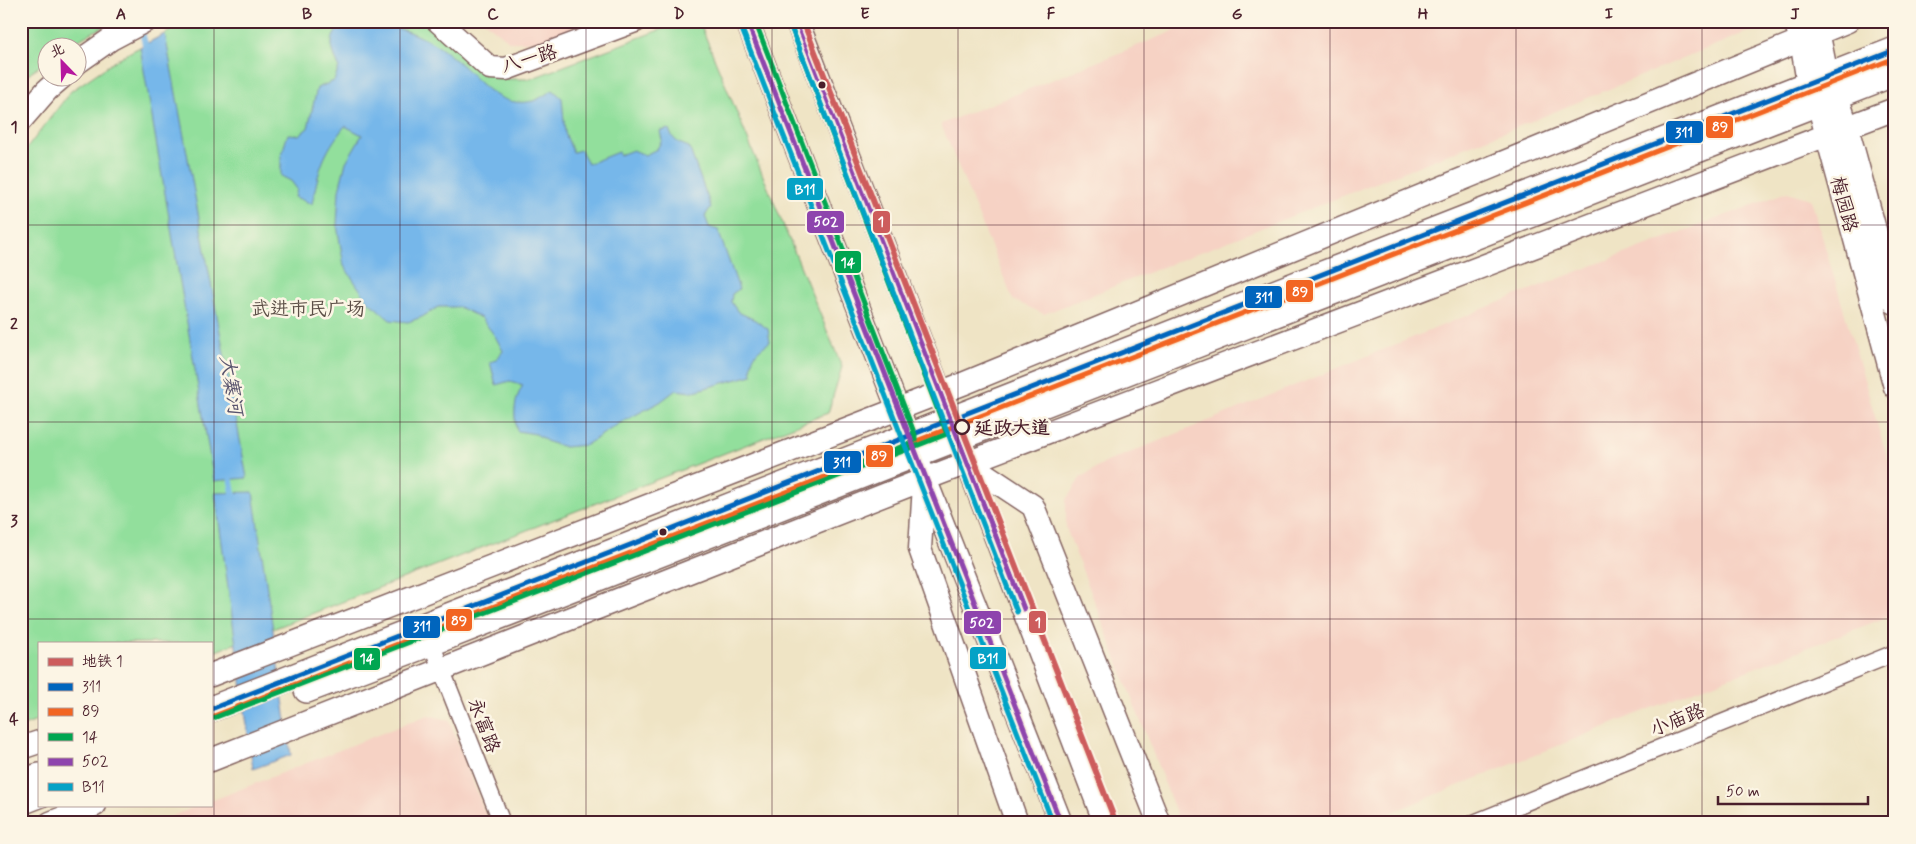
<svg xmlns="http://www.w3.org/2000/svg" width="1916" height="844" viewBox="0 0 1916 844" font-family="Mynerve,'LXGW WenKai TC',sans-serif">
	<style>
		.built { fill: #f6d2c4 }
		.green { fill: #92df9c; stroke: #6e7f64 }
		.water { fill: #76b7ea; stroke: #606b8a }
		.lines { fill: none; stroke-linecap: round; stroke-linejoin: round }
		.stream { stroke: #76b7ea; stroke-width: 6 }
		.street-casing { stroke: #846461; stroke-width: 19 }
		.secondary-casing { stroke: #846461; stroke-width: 25 }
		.primary-casing { stroke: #846461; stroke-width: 28 }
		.street { stroke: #fff; stroke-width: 16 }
		.secondary { stroke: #fff; stroke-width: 22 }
		.primary { stroke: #fff; stroke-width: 25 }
		.bus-1-casing { stroke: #fcf5e5; stroke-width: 9 }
		.bus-2-casing { stroke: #fcf5e5; stroke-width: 9 }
		.bus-3-casing { stroke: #fcf5e5; stroke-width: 9 }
		.bus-4-casing { stroke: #fcf5e5; stroke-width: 9 }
		.bus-5-casing { stroke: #fcf5e5; stroke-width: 9 }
		.bus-1 { stroke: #0065bd; stroke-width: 5 }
		.bus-2 { stroke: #f26522; stroke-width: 5 }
		.bus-3 { stroke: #00a651; stroke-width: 5 }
		.bus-4 { stroke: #8e44ad; stroke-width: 5 }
		.bus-5 { stroke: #04a2c6; stroke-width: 5 }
		.metro-1-casing { stroke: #fcf5e5; stroke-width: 10 }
		.metro-1 { stroke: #cd5c5c; stroke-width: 6 }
		.grid { fill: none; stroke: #4a1f2b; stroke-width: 1; stroke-opacity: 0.55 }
		.bus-dot { fill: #4a1f2b; stroke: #fcf5e5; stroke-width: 2 }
		.stop-dot { fill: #fcf5e5; stroke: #4a1f2b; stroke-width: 2.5 }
		.labels { text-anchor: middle; stroke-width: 5; stroke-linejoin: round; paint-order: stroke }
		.street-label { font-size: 19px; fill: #4a1f2b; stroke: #fcf5e5 }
		.park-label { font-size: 19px; fill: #5c4f47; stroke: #fcf5e5 }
		.stop-label { font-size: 19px; font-weight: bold; fill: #4a1f2b; stroke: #fcf5e5; text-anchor: start }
		.water-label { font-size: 20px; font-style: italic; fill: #59546e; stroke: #fcf5e5 }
		.line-badge { stroke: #fcf5e5; stroke-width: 2 }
		.badge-label { font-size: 14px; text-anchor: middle; font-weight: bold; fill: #fff }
		.neatline { fill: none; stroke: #4a1f2b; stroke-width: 2 }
		.grid-label { font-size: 16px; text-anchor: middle; font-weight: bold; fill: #4a1f2b }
	</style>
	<rect width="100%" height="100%" fill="#fcf5e5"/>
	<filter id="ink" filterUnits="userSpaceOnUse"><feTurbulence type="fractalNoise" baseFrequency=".02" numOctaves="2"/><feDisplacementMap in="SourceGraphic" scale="10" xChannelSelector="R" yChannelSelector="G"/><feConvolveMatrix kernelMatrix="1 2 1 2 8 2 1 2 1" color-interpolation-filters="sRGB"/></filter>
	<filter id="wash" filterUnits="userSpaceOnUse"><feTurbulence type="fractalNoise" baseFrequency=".0096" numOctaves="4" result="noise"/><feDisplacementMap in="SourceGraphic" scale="20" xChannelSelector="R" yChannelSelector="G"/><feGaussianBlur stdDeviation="1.12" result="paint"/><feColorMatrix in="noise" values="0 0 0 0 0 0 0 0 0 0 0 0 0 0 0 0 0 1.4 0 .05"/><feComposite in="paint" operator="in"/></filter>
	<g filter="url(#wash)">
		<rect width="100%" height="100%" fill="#efe4c5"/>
		<path class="built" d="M 484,21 L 592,21 L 539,42 L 510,42 Z
			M 1199,21 L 1761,21 L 1759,27 L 1532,121 L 1044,314 L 1013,300 L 941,124 Z
			M 1787,192 L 1811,199 L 1895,484 L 1895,614 L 1697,690 L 1365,823 L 1180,823 L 1066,528 L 1066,500 L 1081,477 L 1107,462 L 1542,285 Z
			M 428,715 L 449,720 L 489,823 L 155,823 L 200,805 L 211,805 L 211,801 Z"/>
		<path class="green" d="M 21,21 L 116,21 L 91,33 L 67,47 L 48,48 L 47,60 L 33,71 L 21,82 Z
			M 189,21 L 423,21 L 507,79 L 530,79 L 683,21 L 699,21 L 842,367 L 828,413 L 211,653 L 211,643 L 39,643 L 39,720 L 21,727 L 21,156 L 71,91 L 121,57 Z"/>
		<path class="water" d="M 346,21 C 375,21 405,28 431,42 C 442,48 455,59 465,68 C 484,87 502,108 533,101 C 540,99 547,93 553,90 L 562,98 L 565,133 L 573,152 L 581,150 L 588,164 L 618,152 L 620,155 L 633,150 L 645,155 L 657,149 L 662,140 L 660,131 L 669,129 C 672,140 678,143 689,147 L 711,207 L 705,216 L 709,227 L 718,230 L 739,289 L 732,294 L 731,302 L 738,312 L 755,320 L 768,329 L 770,342 C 755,352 750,356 752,375 L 691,392 L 676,390 L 660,402 L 620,423 L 586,445 L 565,447 L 548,442 L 536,434 L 517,431 C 513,414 514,400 523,385 L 510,381 L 496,385 L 490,362 L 496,360 L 503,351 L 495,336 L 481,318 L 459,307 L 438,307 L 422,317 L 408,322 L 390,320 L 367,300 L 344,266 L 337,225 L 339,190 L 346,162 L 362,135 L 345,126 C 322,154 319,170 312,204 L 295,197 L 297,189 L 291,181 L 281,176 L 281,156 L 288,134 L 299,135 L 308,128 L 317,88 L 334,81 L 339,67 C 330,45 327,38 346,21 Z
			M 165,34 L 247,478 L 214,481 L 140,47 Z
			M 253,492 L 291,755 L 253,769 L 215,493 Z"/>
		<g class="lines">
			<path class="stream" d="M 141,28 L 147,52
				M 229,471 L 234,498"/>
		</g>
	</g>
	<g filter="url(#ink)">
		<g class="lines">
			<g class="street-casing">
				<path id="street" d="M 431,643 L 502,823
					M 1474,823 L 1895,653"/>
			</g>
			<g class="secondary-casing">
				<path id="secondary" d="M 438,21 L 490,68 L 506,69 L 635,21
					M 747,21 L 903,422
					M 797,21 L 945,405
					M 1795,21 L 1801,40 L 1808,83 L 1818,103 L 1895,387
					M 1816,21 L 1827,76 L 1837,95 L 1847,127 L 1895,303
					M 78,62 L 111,39 L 145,21
					M 21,120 L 47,90 L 61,78
					M 962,449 L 1105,823
					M 968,463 L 1033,506 L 1159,823
					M 920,466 L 1061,823
					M 924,485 L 920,549 L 1017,823
					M 211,675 L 965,383 L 1848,21
					M 21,748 L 39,742
					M 211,760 L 925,479 L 1895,109
					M 50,823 L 95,805"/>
			</g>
			<g class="primary-casing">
				<path id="primary" d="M 307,690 L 431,643 L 1895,73
					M 211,709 L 1895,50
					M 21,782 L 39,776
					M 21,802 L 39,795"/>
			</g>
			<use href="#street" class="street"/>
			<use href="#secondary" class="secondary"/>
			<use href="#primary" class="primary"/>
			<g class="bus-1-casing">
				<path id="bus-1" d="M 211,709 L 1895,50"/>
			</g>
			<g class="bus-2-casing">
				<path id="bus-2" d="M 214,716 L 1895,58"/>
			</g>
			<g class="bus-3-casing">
				<path id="bus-3" d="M 755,21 L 915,435 L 915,440 L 911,443 L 853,466
					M 211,719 L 947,434 L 790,24"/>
			</g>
			<g class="bus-4-casing">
				<path id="bus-4" d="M 747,21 L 1061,823
					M 797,21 L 1024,609"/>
			</g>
			<g class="bus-5-casing">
				<path id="bus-5" d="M 740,24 L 1053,823
					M 790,24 L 1017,612"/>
			</g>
			<use href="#bus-1" class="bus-1"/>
			<use href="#bus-2" class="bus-2"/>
			<use href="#bus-3" class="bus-3"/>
			<use href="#bus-4" class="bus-4"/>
			<use href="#bus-5" class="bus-5"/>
			<g class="metro-1-casing">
				<path id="metro-1" d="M 803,21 L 1116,823"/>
			</g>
			<use href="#metro-1" class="metro-1"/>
		</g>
	</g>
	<path class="grid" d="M 214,21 L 214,823M 400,21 L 400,823M 586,21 L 586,823M 772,21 L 772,823M 958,21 L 958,823M 1144,21 L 1144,823M 1330,21 L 1330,823M 1516,21 L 1516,823M 1702,21 L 1702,823M 21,225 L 1895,225M 21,422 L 1895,422M 21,619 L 1895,619"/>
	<g class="bus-dot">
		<circle cx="822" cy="85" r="4.5"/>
		<circle cx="663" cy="532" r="4.5"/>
	</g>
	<circle class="stop-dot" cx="962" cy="427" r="7"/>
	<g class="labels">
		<g class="street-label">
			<text transform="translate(529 58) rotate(-16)" y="7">八一路</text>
			<text transform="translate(1845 204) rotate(75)" y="7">梅园路</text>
			<text transform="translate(1677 719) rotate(-22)" y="7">小庙路</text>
			<text transform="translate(485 725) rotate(69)" y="7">永富路</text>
		</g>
		<g class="park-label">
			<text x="308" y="315">武进市民广场</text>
		</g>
		<g class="stop-label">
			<text x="974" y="434">延政大道</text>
		</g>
		<g class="water-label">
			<text transform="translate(232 385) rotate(81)" y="7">大寨河</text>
		</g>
	</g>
	<g class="line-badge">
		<rect x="1705" y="115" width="29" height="24" rx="5" fill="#f26522"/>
		<rect x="1665" y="120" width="39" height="24" rx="5" fill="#0065bd"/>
		<rect x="786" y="177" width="38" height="24" rx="5" fill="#04a2c6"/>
		<rect x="806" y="210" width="39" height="24" rx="5" fill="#8e44ad"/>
		<rect x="872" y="210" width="19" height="24" rx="5" fill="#cd5c5c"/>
		<rect x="834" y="250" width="28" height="24" rx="5" fill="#00a651"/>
		<rect x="1285" y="279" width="29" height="24" rx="5" fill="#f26522"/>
		<rect x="1244" y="285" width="39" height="24" rx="5" fill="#0065bd"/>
		<rect x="865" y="444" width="29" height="24" rx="5" fill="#f26522"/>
		<rect x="823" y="450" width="39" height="24" rx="5" fill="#0065bd"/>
		<rect x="445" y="608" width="28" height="24" rx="5" fill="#f26522"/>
		<rect x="1028" y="610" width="19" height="24" rx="5" fill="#cd5c5c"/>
		<rect x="963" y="610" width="39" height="25" rx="5" fill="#8e44ad"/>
		<rect x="402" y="615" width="39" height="24" rx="5" fill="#0065bd"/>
		<rect x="969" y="646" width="38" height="24" rx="5" fill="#04a2c6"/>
		<rect x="353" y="647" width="28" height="24" rx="5" fill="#00a651"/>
	</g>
	<g class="badge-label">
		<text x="1720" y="131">89</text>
		<text x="1684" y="137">311</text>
		<text x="805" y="194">B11</text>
		<text x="826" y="226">502</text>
		<text x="881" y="226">1</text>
		<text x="848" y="267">14</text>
		<text x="1300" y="296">89</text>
		<text x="1264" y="302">311</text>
		<text x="879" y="460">89</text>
		<text x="842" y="467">311</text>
		<text x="459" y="625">89</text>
		<text x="1038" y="627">1</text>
		<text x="982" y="627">502</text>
		<text x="422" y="631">311</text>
		<text x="988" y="663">B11</text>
		<text x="367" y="663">14</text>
	</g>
	<rect width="1916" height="844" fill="none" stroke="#fcf5e5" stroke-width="55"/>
	<rect x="38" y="642" width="175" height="165" fill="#fcf5e5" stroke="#b59f9b"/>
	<rect x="48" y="658" width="25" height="8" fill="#cd5c5c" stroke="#b59f9b"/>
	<text x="82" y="666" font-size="15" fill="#4a1f2b">地铁 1</text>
	<rect x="48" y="683" width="25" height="8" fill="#0065bd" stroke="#b59f9b"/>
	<text x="82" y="692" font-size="15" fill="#4a1f2b">311</text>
	<rect x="48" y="708" width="25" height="8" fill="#f26522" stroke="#b59f9b"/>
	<text x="82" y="716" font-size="15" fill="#4a1f2b">89</text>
	<rect x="48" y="733" width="25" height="8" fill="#00a651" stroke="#b59f9b"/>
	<text x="82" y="742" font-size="15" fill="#4a1f2b">14</text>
	<rect x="48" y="758" width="25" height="8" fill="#8e44ad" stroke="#b59f9b"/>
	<text x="82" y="766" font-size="15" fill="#4a1f2b">502</text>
	<rect x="48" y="783" width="25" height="8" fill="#04a2c6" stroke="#b59f9b"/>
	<text x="82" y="792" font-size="15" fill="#4a1f2b">B11</text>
	<g transform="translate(62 62) rotate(337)"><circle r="24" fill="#fcf5e5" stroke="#b59f9b"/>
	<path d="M0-4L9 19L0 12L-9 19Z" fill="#b5179e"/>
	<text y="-8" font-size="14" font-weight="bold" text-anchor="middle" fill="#4a1f2b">北</text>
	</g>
	<path d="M1718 796v8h150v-8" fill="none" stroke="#4a1f2b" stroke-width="2.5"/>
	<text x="1726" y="796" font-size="15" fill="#4a1f2b" stroke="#fcf5e5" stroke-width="4" paint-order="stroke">50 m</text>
	<rect x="28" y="28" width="1860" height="788" class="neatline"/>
	<g class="grid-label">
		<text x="121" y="19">A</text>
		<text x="307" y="19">B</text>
		<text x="493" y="19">C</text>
		<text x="679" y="19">D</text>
		<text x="865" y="19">E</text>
		<text x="1051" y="19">F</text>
		<text x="1237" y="19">G</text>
		<text x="1423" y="19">H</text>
		<text x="1609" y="19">I</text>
		<text x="1795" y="19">J</text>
		<text x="14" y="132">1</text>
		<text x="14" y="329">2</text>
		<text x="14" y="526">3</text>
		<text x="14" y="724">4</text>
	</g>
</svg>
